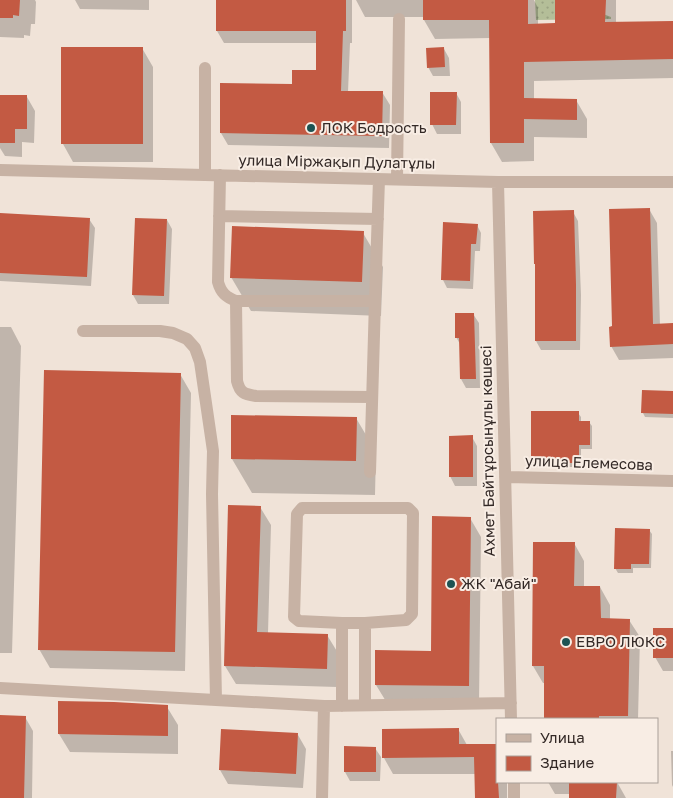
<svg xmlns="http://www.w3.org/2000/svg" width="673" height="798" viewBox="0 0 673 798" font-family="'Golos Text',sans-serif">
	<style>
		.grass { fill: url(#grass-dots) }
		.shadow { fill: #0003 }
		.building { fill: #c35a43 }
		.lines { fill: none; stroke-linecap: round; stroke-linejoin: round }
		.minor { stroke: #c7b2a4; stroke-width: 12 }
		.poi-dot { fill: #1d5353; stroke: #f8ede4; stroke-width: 2 }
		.labels { text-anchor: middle; stroke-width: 4; stroke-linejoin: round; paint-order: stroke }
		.poi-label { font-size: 15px; fill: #332926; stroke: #f8ede4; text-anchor: start }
		.street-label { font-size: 15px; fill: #332926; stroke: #f8ede4 }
	</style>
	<defs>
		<pattern id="grass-dots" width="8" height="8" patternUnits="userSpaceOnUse" patternTransform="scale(1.25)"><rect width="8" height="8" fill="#b4be98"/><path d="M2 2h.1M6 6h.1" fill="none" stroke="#9ba383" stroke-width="1.8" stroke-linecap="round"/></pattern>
	</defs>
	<rect width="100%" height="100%" fill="#f0e3d8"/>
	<path class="grass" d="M 535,0 L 567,0 L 611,17 L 611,19 L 536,20 Z"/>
	<path class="shadow" d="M 0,0 L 35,0 L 36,2 L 35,24 L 31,24 L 30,36 L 24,35 L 24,38 L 0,37 Z
		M 75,0 L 149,0 L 149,10 L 80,9 Z
		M 217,0 L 352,0 L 352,43 L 350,43 L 348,92 L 382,92 L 390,105 L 389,148 L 228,145 L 221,133 L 293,85 L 317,72 L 317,43 L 224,43 L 217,31 Z
		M 356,0 L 534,0 L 538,8 L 538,25 L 556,25 L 557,0 L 616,0 L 616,23 L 673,22 L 673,78 L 534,81 L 534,100 L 576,100 L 587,119 L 587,138 L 534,137 L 534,161 L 502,162 L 491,143 L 490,38 L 435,39 L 424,20 L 424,17 L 365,17 Z
		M 142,48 L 153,67 L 153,162 L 73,162 L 63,144 Z
		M 444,49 L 449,58 L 450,76 L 433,76 L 428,67 Z
		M 456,93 L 461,102 L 461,134 L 437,134 L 432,124 Z
		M 0,96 L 27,97 L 35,111 L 34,143 L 22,142 L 22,157 L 5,156 L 0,148 Z
		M 649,209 L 657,223 L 660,325 L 673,325 L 673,358 L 619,360 L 611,346 L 613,328 Z
		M 573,212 L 578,221 L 581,295 L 580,350 L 541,350 L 536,341 Z
		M 0,214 L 89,219 L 95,228 L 91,286 L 0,281 Z
		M 167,220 L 172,229 L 169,304 L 138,304 L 133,295 Z
		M 477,225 L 481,233 L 480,251 L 475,251 L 473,289 L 447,288 L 443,280 Z
		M 363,233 L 383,267 L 381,316 L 251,311 L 231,277 Z
		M 473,314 L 479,323 L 480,388 L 466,388 L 461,379 L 460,344 L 456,337 Z
		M 0,327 L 11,327 L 21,346 L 12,653 L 0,653 Z
		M 180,374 L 191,393 L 185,671 L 50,668 L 39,649 Z
		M 673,393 L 673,418 L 645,417 L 643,413 Z
		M 578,413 L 581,417 L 581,422 L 589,422 L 592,426 L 592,449 L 581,449 L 581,467 L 535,467 L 532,463 Z
		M 232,416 L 356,418 L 376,452 L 375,495 L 252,493 L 232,459 Z
		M 472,437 L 477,446 L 477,486 L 455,486 L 450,476 Z
		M 260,507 L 271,525 L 268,633 L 327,635 L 338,653 L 337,687 L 236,684 L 225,666 Z
		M 470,518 L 481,537 L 479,704 L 387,703 L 376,685 L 432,652 Z
		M 649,530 L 652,534 L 651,568 L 633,568 L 633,573 L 618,573 L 615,568 Z
		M 574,543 L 584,561 L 584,587 L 600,587 L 610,605 L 610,619 L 629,620 L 640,637 L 638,719 L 545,719 L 545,683 L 543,683 L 533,666 Z
		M 673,629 L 673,671 L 663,671 L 655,657 Z
		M 167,707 L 178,725 L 178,754 L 70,752 L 59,734 Z
		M 0,716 L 25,717 L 33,731 L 32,798 L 0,798 Z
		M 458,729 L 467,745 L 497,782 L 507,782 L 507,798 L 476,798 L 476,774 L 393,774 L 384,758 Z
		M 298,735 L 306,749 L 303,788 L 228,784 L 220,770 Z
		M 375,748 L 381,757 L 380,781 L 350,781 L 345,772 Z
		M 671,751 L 673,751 L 673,787 L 672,785 Z
		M 548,782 L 617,782 L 626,798 L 570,798 L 570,794 L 555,794 Z"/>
	<path class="building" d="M 0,0 L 20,0 L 19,16 L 13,15 L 13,18 L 0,18 Z
		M 216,0 L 346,0 L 346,31 L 343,31 L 341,91 L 383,91 L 382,136 L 220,133 L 220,83 L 292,84 L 292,70 L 316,70 L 316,31 L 216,31 Z
		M 423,0 L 528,0 L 528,24 L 555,23 L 555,0 L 606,0 L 605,22 L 673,21 L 673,59 L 524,62 L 524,98 L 577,99 L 577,120 L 524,119 L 524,143 L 490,143 L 489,20 L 423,20 Z
		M 61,47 L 143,47 L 143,144 L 61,144 Z
		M 444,47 L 445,67 L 427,68 L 426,48 Z
		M 430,92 L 457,92 L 456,125 L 430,125 Z
		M 0,95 L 27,95 L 27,129 L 15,129 L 15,143 L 0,143 Z
		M 650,208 L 653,324 L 673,323 L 673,344 L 610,347 L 609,327 L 612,326 L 609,209 Z
		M 574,210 L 576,285 L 576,341 L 535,341 L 535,264 L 534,264 L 533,211 Z
		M 0,213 L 90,218 L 87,277 L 0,273 Z
		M 135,218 L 167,219 L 164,296 L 132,295 Z
		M 443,222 L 478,224 L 476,244 L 471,244 L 470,281 L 441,280 Z
		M 232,226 L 364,231 L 362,282 L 230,278 Z
		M 455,313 L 474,313 L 476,379 L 460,379 L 459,338 L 455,338 Z
		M 44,370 L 181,373 L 175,652 L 38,650 Z
		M 642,390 L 673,391 L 673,414 L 641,413 Z
		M 531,411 L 579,411 L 579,421 L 590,421 L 590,445 L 579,445 L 579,463 L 531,463 Z
		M 231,415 L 357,417 L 356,461 L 231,459 Z
		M 473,435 L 473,477 L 449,477 L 449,436 Z
		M 228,505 L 261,506 L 257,632 L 328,634 L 327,669 L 224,666 Z
		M 432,516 L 471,517 L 469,686 L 375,685 L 375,650 L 431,651 Z
		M 615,528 L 650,529 L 649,564 L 631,564 L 631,569 L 614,569 Z
		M 533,542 L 575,542 L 574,586 L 600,586 L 601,618 L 630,619 L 628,716 L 599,716 L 599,719 L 544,719 L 544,666 L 532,666 Z
		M 653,628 L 673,628 L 673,658 L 653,658 Z
		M 58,701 L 114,702 L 168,705 L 168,736 L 58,734 Z
		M 0,715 L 26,716 L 24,798 L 0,798 Z
		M 459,728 L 459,744 L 497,744 L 497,782 L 498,782 L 499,798 L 475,798 L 474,757 L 382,758 L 382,729 Z
		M 221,729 L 298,733 L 296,774 L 219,770 Z
		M 344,746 L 376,747 L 376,772 L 344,772 Z
		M 569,782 L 617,782 L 616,798 L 569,798 Z"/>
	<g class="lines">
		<path class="minor" d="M 205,68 L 205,175
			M 0,170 L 498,182 L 673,182
			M 220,175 L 218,282 C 221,293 226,297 236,301 L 375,301 L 379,179
			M 397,179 L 399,19
			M 498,182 L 511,719
			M 219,216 L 378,219
			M 236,301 L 237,381 C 240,393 244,394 256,396 L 372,397
			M 83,331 L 160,331 L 173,333 L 187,339 L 195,348 L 200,362 L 213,451 L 212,494 L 216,700
			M 370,472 L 375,301
			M 505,477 L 673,481
			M 342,623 L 299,621 L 294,617 L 297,514 L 302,508 L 408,508 L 413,513 L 412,614 L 406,620 L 365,623 L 342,623 L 342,706
			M 365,623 L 365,705
			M 0,688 L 324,706 L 511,703
			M 514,782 L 514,798
			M 322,798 L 324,706"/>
	</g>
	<g class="poi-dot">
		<circle cx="311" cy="128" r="5"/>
		<circle cx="451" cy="584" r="5"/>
		<circle cx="566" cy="642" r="5"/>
	</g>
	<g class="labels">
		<g class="poi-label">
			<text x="321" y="133">ЛОК Бодрость</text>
			<text x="461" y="589">ЖК "Абай"</text>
			<text x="576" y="647">ЕВРО ЛЮКС</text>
		</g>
		<g class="street-label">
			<text transform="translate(337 162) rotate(1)" y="5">улица Міржақып Дулатұлы</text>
			<text transform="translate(488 451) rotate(-91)" y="5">Ахмет Байтұрсынұлы көшесі</text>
			<text transform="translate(589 463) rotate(2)" y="5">улица Елемесова</text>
		</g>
	</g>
	<rect x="496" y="718" width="162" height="65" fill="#f8ede4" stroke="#a99f98"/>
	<rect x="506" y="734" width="25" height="8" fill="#c7b2a4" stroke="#a99f98"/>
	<text x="540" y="743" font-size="15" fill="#332926">Улица</text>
	<rect x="506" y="756" width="25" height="15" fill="#c35a43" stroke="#a99f98"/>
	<text x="540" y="768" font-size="15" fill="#332926">Здание</text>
</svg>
